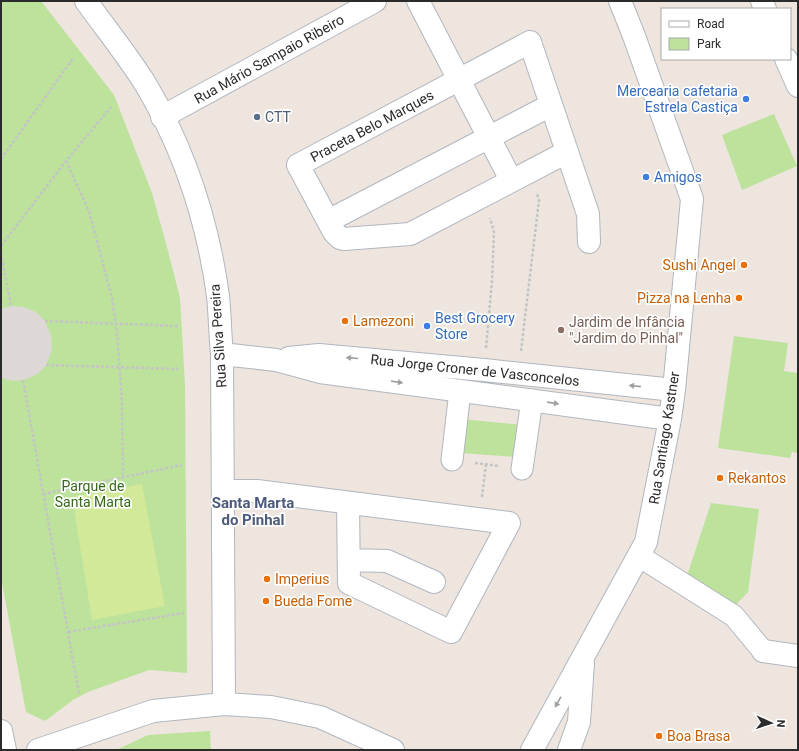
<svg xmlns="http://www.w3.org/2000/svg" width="799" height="751" viewBox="0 0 799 751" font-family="Roboto,sans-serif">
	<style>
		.green { fill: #bde29c }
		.pitch { fill: #d1e998 }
		.plaza { fill: #ddd8d5 }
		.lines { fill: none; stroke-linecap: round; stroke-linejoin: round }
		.pedestrian-casing { stroke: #b1b6bf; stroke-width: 23 }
		.minor-casing { stroke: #b1b6bf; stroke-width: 24 }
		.tertiary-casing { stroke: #b1b6bf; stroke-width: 24 }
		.path { stroke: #c4c4c4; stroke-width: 2.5; stroke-dasharray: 3 2; stroke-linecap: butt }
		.pedestrian { stroke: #fff; stroke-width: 21 }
		.minor { stroke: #fff; stroke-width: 22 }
		.tertiary { stroke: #fff; stroke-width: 22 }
		.oneway { fill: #a0a0a0 }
		.shop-dot { fill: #3f7fe0; stroke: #fff; stroke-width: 1.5 }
		.service-dot { fill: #5c6f8a; stroke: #fff; stroke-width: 1.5 }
		.food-dot { fill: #e8710a; stroke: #fff; stroke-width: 1.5 }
		.education-dot { fill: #8d6e63; stroke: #fff; stroke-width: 1.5 }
		.labels { text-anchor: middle; stroke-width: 3.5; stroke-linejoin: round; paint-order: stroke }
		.street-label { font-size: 14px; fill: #2b2b2b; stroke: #fff }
		.shop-label { font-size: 14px; fill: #366cbe; stroke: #fff; text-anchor: start }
		.service-label { font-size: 14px; fill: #4e5e75; stroke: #fff; text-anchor: start }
		.food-label { font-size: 14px; fill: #c56008; stroke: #fff; text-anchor: start }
		.education-label { font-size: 14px; fill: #785e54; stroke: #fff; text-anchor: start }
		.park-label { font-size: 14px; fill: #36681c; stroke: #fff }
		.neighbourhood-label { font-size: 15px; font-weight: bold; fill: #4c5b7c; stroke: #fff }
	</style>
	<rect width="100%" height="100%" fill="#ede5de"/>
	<path class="green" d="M 1,1 L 41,1 L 114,95 L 152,193 L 167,247 L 180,298 L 185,385 L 187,673 L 149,670 L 88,692 L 73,700 L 45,721 L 26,712 L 1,577 Z
		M 774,114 L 797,166 L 742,190 L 722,135 Z
		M 734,336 L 788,343 L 784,371 L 798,373 L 798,453 L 792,452 L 790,458 L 718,448 Z
		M 461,419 L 522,425 L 517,457 L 459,453 Z
		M 711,503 L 759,509 L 748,592 L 729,612 L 684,585 Z
		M 210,731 L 211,750 L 116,750 L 148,735 Z"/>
	<path class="pitch" d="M 142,484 L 165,606 L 92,620 L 72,497 Z"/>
	<path class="plaza" d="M 11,306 L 24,307 L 36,312 L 45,321 L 51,335 L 52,350 L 46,365 L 40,372 L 32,377 L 23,380 L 13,381 L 1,378 L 1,309 Z"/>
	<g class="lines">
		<g class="pedestrian-casing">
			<path id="pedestrian" d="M 452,460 L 460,391
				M 522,469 L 532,400
				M 639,556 L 734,616 L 763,651"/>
		</g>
		<g class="minor-casing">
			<path id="minor" d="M 86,1 C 106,29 128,56 146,85 C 184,149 208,223 218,296 C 220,315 220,335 222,354 L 224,704
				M 418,1 L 511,180
				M 762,1 L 765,9
				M 786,59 L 798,86
				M 162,117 L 375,1
				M 567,152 L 410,234 L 344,239 L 340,238 L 334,232 L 298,165 L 530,42 L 588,214 L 589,242
				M 328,221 L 551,105
				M 222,354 L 276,360 L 320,372 L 670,419
				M 289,358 L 319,355 L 484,370 L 674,390
				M 223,491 L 257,491 L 509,523 L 451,632 L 349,583 L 348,503
				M 349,560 L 387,561 L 434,582
				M 763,651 L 798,656
				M 1,731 L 5,750
				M 532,750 L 646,542 L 670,419 L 674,390 L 692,199 L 634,36 L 620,1
				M 569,750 L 579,722 L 583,663"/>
		</g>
		<g class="tertiary-casing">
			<path id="tertiary" d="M 38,750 L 153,711 L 224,704 L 271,707 L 320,717 L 393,750"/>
		</g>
		<path class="path" d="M 1,159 L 74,57
			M 66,161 L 89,211 L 112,298 L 117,333 L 122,403 L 123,477
			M 1,246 L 66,161 L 111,107
			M 1,253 L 11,306
			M 45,321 L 178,326
			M 486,348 L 492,281 L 494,232 L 490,218
			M 521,351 L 539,200 L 537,194
			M 46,365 L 178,369
			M 23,380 L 79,694
			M 475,463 L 499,466
			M 43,494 L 182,465
			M 482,497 L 486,464
			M 68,632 L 184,613"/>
		<use href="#pedestrian" class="pedestrian"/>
		<use href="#minor" class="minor"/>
		<use href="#tertiary" class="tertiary"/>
	</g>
	<defs><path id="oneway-solid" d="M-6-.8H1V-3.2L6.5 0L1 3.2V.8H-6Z"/></defs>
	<g class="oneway">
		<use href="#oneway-solid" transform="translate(352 358) rotate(-175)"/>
		<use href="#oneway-solid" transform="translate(397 382) rotate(8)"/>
		<use href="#oneway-solid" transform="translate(635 386) rotate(-174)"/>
		<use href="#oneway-solid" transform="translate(553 403) rotate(8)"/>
		<use href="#oneway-solid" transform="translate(558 702) rotate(119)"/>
	</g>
	<g class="shop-dot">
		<circle cx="746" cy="99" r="4"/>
		<circle cx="646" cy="177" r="4"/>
		<circle cx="427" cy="326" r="4"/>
	</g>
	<circle class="service-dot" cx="257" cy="117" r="4"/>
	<g class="food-dot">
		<circle cx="744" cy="265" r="4"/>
		<circle cx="739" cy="298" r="4"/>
		<circle cx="345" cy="321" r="4"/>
		<circle cx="720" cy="478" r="4"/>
		<circle cx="267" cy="579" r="4"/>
		<circle cx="266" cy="601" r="4"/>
		<circle cx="659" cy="736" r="4"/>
	</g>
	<circle class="education-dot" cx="561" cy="330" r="4"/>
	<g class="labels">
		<g class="street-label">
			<text transform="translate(269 59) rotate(-29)" y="5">Rua Mário Sampaio Ribeiro</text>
			<text transform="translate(372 126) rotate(-28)" y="5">Praceta Belo Marques</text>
			<text transform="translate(218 336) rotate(-94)" y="5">Rua Silva Pereira</text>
			<text transform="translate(475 370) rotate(6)" y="5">Rua Jorge Croner de Vasconcelos</text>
			<text transform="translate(664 438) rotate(-81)" y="5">Rua Santiago Kastner</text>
		</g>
		<g class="shop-label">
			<text x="738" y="96" text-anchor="end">Mercearia cafetaria<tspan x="738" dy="16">Estrela Castiça</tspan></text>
			<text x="654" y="182">Amigos</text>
			<text x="435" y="323">Best Grocery<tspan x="435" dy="16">Store</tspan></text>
		</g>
		<g class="service-label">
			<text x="265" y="122">CTT</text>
		</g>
		<g class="food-label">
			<text x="736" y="270" text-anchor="end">Sushi Angel</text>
			<text x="731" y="303" text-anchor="end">Pizza na Lenha</text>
			<text x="353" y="326">Lamezoni</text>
			<text x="728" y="483">Rekantos</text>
			<text x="275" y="584">Imperius</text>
			<text x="274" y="606">Bueda Fome</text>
			<text x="667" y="741">Boa Brasa</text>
		</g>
		<g class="education-label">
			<text x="569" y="327">Jardim de Infância<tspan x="569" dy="16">"Jardim do Pinhal"</tspan></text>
		</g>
		<g class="park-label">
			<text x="93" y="491">Parque de<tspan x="93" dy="16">Santa Marta</tspan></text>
		</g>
		<g class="neighbourhood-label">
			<text x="253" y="508">Santa Marta<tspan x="253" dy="17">do Pinhal</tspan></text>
		</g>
	</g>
	<rect width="799" height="751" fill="none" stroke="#2b2b2b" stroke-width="4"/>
	<rect x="661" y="8" width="130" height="52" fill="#ffffff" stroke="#aaaaaa"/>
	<rect x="669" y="21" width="20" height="6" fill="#ffffff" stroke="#aaaaaa"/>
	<text x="697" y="28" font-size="12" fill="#2b2b2b">Road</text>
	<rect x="669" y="38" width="20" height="12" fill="#bde29c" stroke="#aaaaaa"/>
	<text x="697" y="48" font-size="12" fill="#2b2b2b">Park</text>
	<g transform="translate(771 723) rotate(93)" stroke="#ffffff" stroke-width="3" paint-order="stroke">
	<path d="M0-3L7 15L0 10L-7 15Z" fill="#2b2b2b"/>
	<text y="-6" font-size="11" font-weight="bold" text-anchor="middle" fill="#2b2b2b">N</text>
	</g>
</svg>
